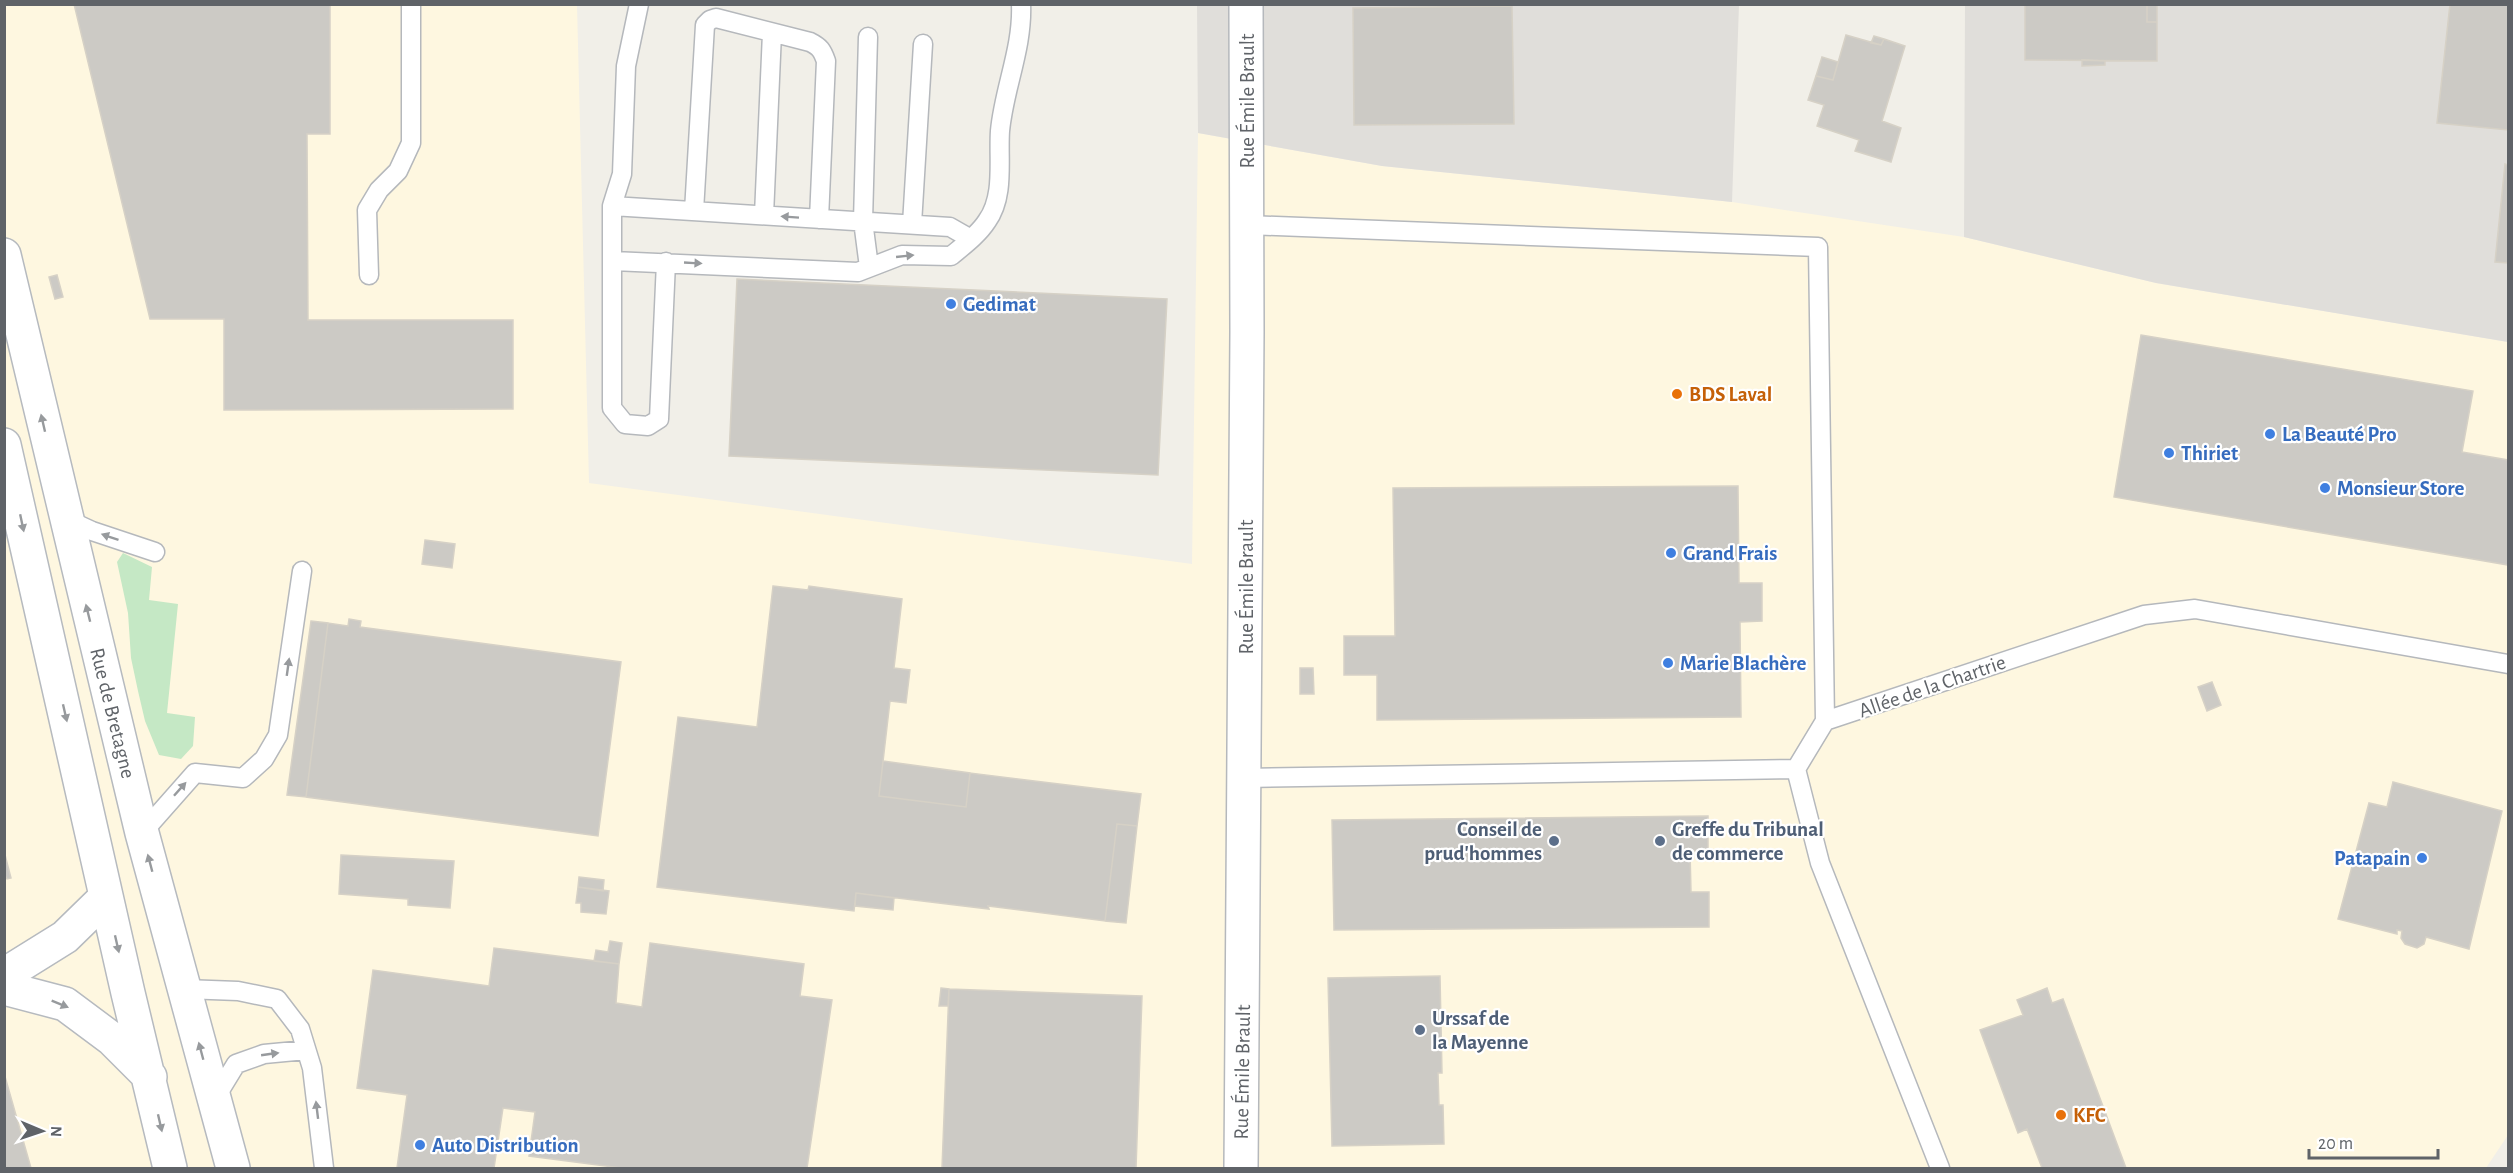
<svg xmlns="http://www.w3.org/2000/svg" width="2513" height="1173" viewBox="0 0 2513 1173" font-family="'Alegreya Sans',sans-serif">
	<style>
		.commercial { fill: #fef7e0 }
		.industrial { fill: #e0deda }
		.green { fill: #c5e8c5 }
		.building { fill: #cccac5; stroke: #d6d1c6; stroke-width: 1.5 }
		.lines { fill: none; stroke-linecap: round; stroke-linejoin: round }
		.lane-casing { stroke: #b5b8bc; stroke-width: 21 }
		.street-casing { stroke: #b5b8bc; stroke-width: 36 }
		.secondary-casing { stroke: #b6babf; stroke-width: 36 }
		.lane { stroke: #fff; stroke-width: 18 }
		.street { stroke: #fff; stroke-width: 33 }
		.secondary { stroke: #fff; stroke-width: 33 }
		.oneway { fill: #979a9d }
		.shop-dot { fill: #3f7fe0; stroke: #fff; stroke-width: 2 }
		.food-dot { fill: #e8710a; stroke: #fff; stroke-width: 2 }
		.service-dot { fill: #5c6f8a; stroke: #fff; stroke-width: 2 }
		.labels { text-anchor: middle; stroke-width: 4.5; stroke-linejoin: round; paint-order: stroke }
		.street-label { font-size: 21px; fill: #5f6368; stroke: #fff }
		.shop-label { font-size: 21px; font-weight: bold; fill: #366cbe; stroke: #fff; text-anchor: start }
		.food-label { font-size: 21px; font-weight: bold; fill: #c56008; stroke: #fff; text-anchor: start }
		.service-label { font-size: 21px; font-weight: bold; fill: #4e5e75; stroke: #fff; text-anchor: start }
	</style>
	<rect width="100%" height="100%" fill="#f1efe8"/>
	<path class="commercial" d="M 5,5 L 577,5 L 589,483 L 1192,564 L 1198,133 L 1382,166 L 1732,202 L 1964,237 L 2156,283 L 2508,342 L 2508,1135 L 2486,1168 L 5,1168 Z"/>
	<path class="industrial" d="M 1197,5 L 1739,5 L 1732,202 L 1382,166 L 1198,133 Z
		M 1965,5 L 2508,5 L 2508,342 L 2156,283 L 1964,237 Z"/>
	<path class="green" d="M 123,553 L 152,567 L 149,600 L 178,604 L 167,713 L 195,717 L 193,746 L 181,759 L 159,755 L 145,721 L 138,691 L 131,658 L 128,613 L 117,562 Z"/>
	<path class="building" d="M 74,4 L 330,4 L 330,134 L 307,134 L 308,320 L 513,320 L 513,409 L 224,410 L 224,319 L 150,319 Z
		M 2025,4 L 2147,4 L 2147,22 L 2157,22 L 2157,61 L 2025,60 Z
		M 2147,4 L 2157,4 L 2157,22 L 2147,22 Z
		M 2450,4 L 2508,4 L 2508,130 L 2437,123 Z
		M 1512,6 L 1514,124 L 1354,125 L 1353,8 Z
		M 1846,35 L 1881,45 L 1884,39 L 1905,46 L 1882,121 L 1901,128 L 1891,162 L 1855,151 L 1859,140 L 1817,126 L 1824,105 L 1808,100 L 1816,76 L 1833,80 Z
		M 1874,36 L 1884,39 L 1881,45 L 1871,43 Z
		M 1822,57 L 1838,62 L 1833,80 L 1816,76 Z
		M 2082,60 L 2105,61 L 2105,65 L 2082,66 Z
		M 2505,164 L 2508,165 L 2508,263 L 2495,262 Z
		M 57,275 L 63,297 L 55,299 L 49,277 Z
		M 737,279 L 1167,299 L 1158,475 L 729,456 Z
		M 2141,335 L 2473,391 L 2462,452 L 2508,460 L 2508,565 L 2114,497 Z
		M 1738,486 L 1739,583 L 1762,583 L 1762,621 L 1740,622 L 1741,717 L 1377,720 L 1377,675 L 1344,675 L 1344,636 L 1395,636 L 1393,488 Z
		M 425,540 L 455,544 L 452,568 L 422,564 Z
		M 773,586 L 808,590 L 809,586 L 902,599 L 894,668 L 910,670 L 906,703 L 890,701 L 879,796 L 966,807 L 970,773 L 1141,794 L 1137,826 L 1117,824 L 1105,921 L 988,906 L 989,909 L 856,893 L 854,911 L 657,887 L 678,717 L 757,727 Z
		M 349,619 L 361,621 L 360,627 L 621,662 L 598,836 L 306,797 L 328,623 L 348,626 Z
		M 311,621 L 328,623 L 306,797 L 287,795 Z
		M 1300,668 L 1313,668 L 1314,694 L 1300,694 Z
		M 2212,682 L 2221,705 L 2207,711 L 2198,687 Z
		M 883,761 L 970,773 L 966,807 L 879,796 Z
		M 2393,782 L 2502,811 L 2469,949 L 2426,937 L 2424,944 L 2417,948 L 2405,944 L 2401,938 L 2402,931 L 2397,930 L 2397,934 L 2338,919 L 2369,803 L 2387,807 Z
		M 1708,816 L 1708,851 L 1690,851 L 1691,892 L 1709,892 L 1709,927 L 1334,930 L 1332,820 Z
		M 1117,824 L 1137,826 L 1126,923 L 1105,921 Z
		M 4,851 L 11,878 L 7,879 L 4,874 Z
		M 341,855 L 454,861 L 450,908 L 408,905 L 408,899 L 339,894 Z
		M 579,877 L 604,880 L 603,891 L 578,887 Z
		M 578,887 L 609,891 L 606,914 L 581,912 L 581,903 L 576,903 Z
		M 856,893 L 894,898 L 893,910 L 855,906 Z
		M 610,941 L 622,943 L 619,964 L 594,961 L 596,950 L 608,952 Z
		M 650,943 L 804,964 L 800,996 L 832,1000 L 807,1168 L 621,1168 L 529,1156 L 535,1112 L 503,1108 L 494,1168 L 397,1168 L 407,1095 L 357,1088 L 373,970 L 489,986 L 494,948 L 619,964 L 616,1003 L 642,1007 Z
		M 1440,976 L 1442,1073 L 1438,1073 L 1439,1105 L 1443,1105 L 1444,1144 L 1332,1146 L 1328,978 Z
		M 941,988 L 949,989 L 948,1006 L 939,1006 Z
		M 2047,988 L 2052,1003 L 2063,999 L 2126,1168 L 2042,1168 L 2027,1129 L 2018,1133 L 1980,1030 L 2023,1015 L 2017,1000 Z
		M 949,989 L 1142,996 L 1136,1168 L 942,1168 Z
		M 4,1073 L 31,1168 L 4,1168 Z"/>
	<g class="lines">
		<g class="lane-casing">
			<path id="lane" d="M 639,4 L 626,66 L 622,174 L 612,206 L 612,408 L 625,424 L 648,426 L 659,419 L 666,262
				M 868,37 L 863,221 L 869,267
				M 612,206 L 950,227 L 971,239
				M 694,211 L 705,25 L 710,20 L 716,18 L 810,42 C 820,47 822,50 826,61 L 819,219
				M 764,215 L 772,33
				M 912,224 L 923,44
				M 1248,225 L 1818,247 L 1825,721
				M 613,261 L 858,272 L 902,255 L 951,256 C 963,246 978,235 987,221 C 1005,196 998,160 1000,131 C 1004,88 1023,48 1021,4
				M 369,275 L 367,210 L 379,190 L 398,171 L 411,143 L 411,4
				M 66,519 L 92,531 L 155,552
				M 1245,778 L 1796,769
				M 142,833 L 195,773 L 243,778 L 264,759 L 278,735 L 302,571
				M 184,989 L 238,991 L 277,999 L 300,1029 L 312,1068 L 324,1168
				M 214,1100 L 236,1064 L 264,1054 L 306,1050
				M 1940,1168 L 1820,863 L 1796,769 L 1825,721 L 2144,615 L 2195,609 L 2508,664"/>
		</g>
		<g class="street-casing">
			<path id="street" d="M 1241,1168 L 1247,332 L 1246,4"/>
		</g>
		<g class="secondary-casing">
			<path id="secondary" d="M 4,255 L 142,833 L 233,1168
				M 4,445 L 128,993 L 170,1168
				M 4,975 L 65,937 L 106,897
				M 4,988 L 65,1004 L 112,1039 L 150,1077"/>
		</g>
		<use href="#lane" class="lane"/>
		<use href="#street" class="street"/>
		<use href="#secondary" class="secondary"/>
	</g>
	<defs><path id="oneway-solid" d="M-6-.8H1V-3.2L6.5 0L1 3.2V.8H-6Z" transform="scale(1.5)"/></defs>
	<g class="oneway">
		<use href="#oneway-solid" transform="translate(790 217) rotate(-176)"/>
		<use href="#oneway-solid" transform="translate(905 256) rotate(-6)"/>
		<use href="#oneway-solid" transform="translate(693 263) rotate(3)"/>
		<use href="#oneway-solid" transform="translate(43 423) rotate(-103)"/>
		<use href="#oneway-solid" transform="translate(22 523) rotate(78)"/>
		<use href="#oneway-solid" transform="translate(110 537) rotate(-161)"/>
		<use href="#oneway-solid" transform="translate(88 613) rotate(-104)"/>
		<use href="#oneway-solid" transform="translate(288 667) rotate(-82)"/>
		<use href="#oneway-solid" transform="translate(65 713) rotate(77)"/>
		<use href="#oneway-solid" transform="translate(180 789) rotate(-48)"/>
		<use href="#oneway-solid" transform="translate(150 863) rotate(-105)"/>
		<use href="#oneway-solid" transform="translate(117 944) rotate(77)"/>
		<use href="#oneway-solid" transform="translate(60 1004) rotate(22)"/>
		<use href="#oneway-solid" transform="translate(201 1051) rotate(-105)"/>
		<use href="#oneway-solid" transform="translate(270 1054) rotate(-8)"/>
		<use href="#oneway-solid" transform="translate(317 1110) rotate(-97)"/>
		<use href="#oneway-solid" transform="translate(160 1123) rotate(77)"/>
	</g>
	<g class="shop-dot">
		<circle cx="951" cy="304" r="6"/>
		<circle cx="2270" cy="434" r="6"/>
		<circle cx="2169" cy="453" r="6"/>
		<circle cx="2325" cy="488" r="6"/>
		<circle cx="1671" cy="553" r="6"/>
		<circle cx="1668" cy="663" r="6"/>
		<circle cx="2422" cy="858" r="6"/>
		<circle cx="420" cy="1145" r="6"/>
	</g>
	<g class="food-dot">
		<circle cx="1677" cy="394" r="6"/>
		<circle cx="2061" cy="1115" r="6"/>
	</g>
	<g class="service-dot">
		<circle cx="1554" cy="841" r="6"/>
		<circle cx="1660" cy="841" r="6"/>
		<circle cx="1420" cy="1030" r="6"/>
	</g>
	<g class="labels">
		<g class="street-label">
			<text transform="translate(1247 101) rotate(-90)" y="7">Rue Émile Brault</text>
			<text transform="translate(1246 587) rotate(-90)" y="7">Rue Émile Brault</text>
			<text transform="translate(1932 686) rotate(-19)" y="7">Allée de la Chartrie</text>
			<text transform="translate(113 713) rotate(76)" y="7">Rue de Bretagne</text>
			<text transform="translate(1242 1072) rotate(-89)" y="7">Rue Émile Brault</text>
		</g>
		<g class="shop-label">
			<text x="963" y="311">Gedimat</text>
			<text x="2282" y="441">La Beauté Pro</text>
			<text x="2181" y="460">Thiriet</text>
			<text x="2337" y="495">Monsieur Store</text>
			<text x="1683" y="560">Grand Frais</text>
			<text x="1680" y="670">Marie Blachère</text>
			<text x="2410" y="865" text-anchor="end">Patapain</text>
			<text x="432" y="1152">Auto Distribution</text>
		</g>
		<g class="food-label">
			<text x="1689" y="401">BDS Laval</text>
			<text x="2073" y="1122">KFC</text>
		</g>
		<g class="service-label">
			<text x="1542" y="836" text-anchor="end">Conseil de<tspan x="1542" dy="24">prud'hommes</tspan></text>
			<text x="1672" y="836">Greffe du Tribunal<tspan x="1672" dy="24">de commerce</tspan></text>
			<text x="1432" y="1025">Urssaf de<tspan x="1432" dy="24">la Mayenne</tspan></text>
		</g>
	</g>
	<rect width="2513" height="1173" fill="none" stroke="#5f6368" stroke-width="12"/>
	<g transform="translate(42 1131) rotate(92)" stroke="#ffffff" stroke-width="4.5" paint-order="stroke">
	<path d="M0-4.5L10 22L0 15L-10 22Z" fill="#5f6368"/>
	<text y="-9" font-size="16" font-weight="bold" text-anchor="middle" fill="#5f6368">N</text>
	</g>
	<path d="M2309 1149v9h129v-9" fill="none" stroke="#5f6368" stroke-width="3"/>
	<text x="2318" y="1149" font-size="18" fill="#5f6368" stroke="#ffffff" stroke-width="4.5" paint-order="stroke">20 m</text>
</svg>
